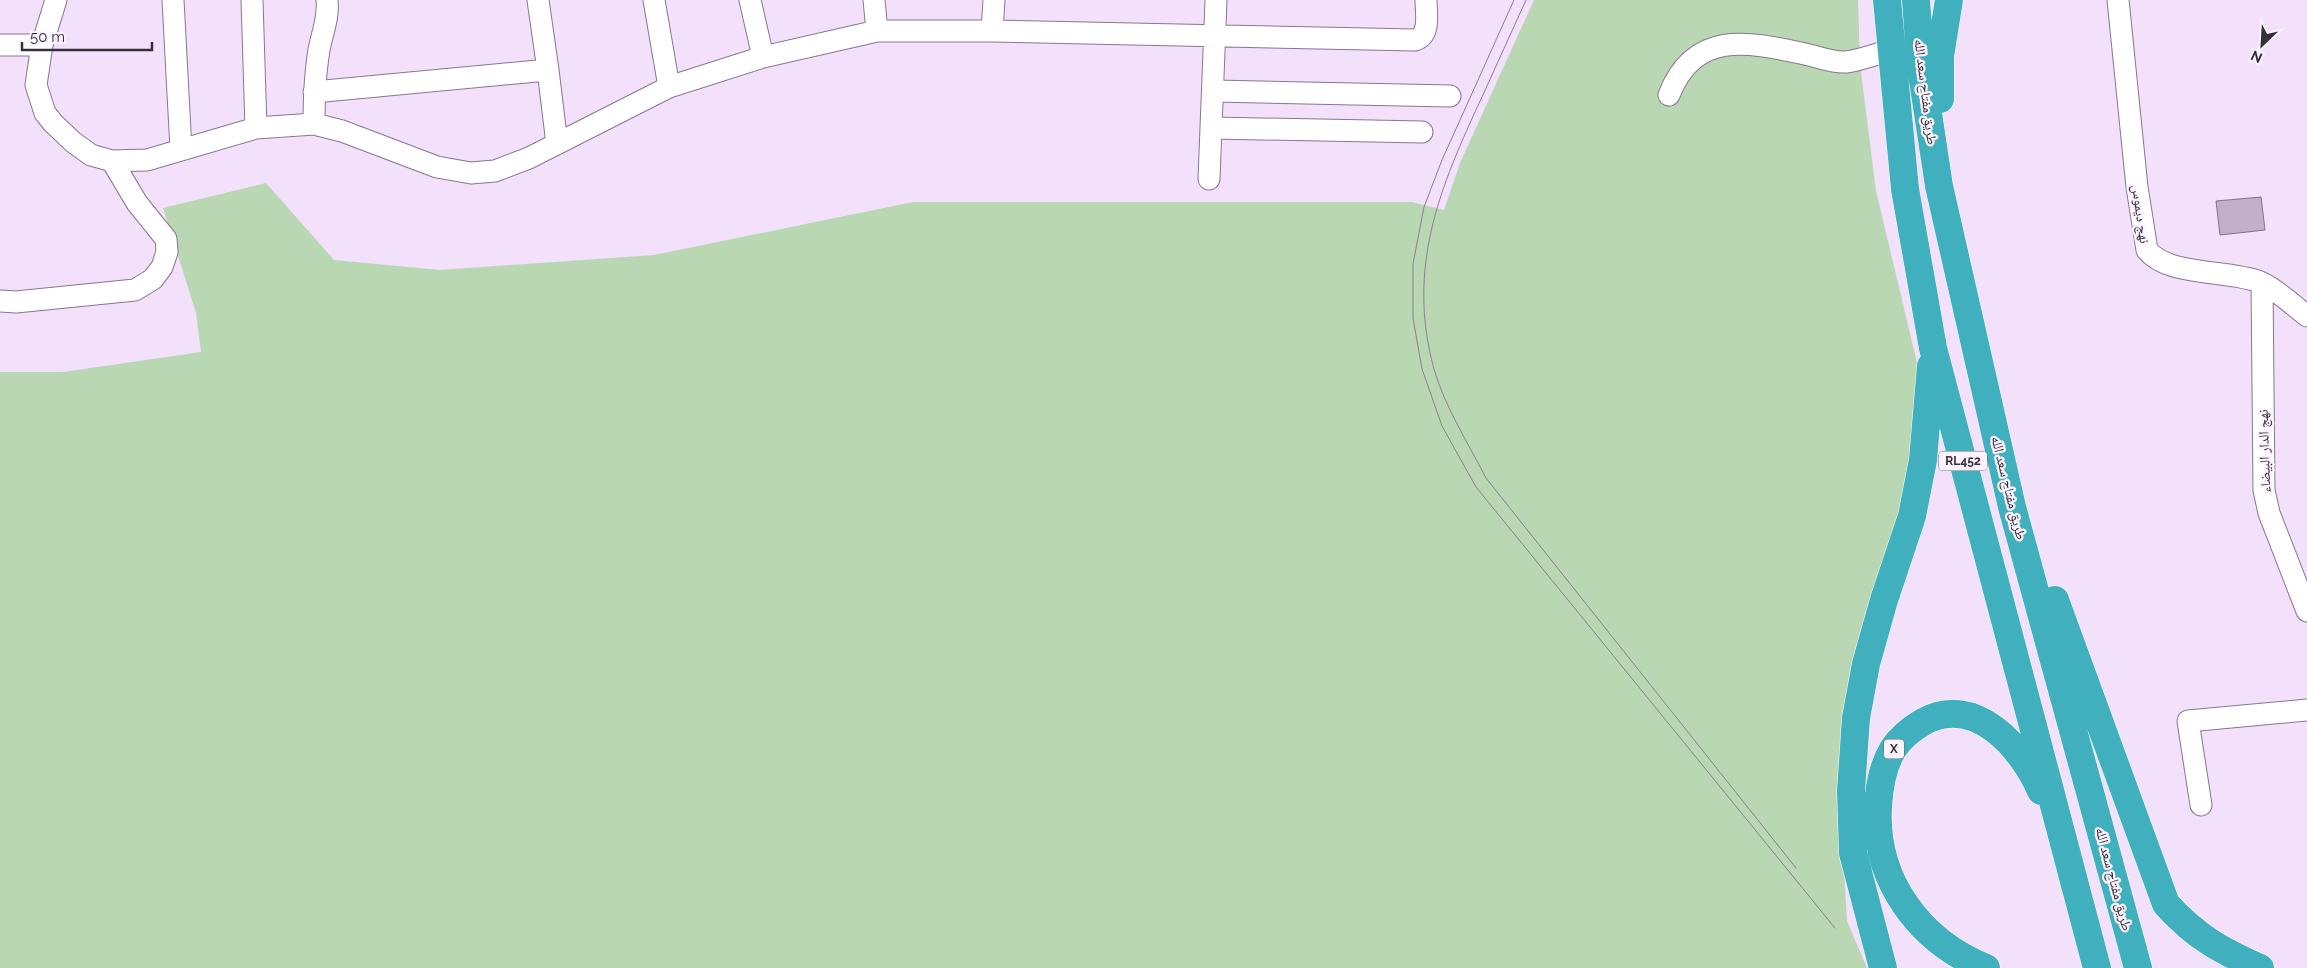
<svg xmlns="http://www.w3.org/2000/svg" width="2307" height="968" viewBox="0 0 2307 968" font-family="Raleway,'Noto Naskh Arabic',sans-serif">
	<style>
		.green { fill: #b9d7b2 }
		.building { fill: #c2afc9; stroke: #83728a }
		.lines { fill: none; stroke-linecap: round; stroke-linejoin: round }
		.minor-casing { stroke: #88778f; stroke-width: 23 }
		.highway-casing { stroke: #fff; stroke-width: 29 }
		.minor { stroke: #fff; stroke-width: 21 }
		.highway { stroke: #41b0be; stroke-width: 28 }
		.tram { stroke: #8c7f91; stroke-width: 1 }
		.labels { text-anchor: middle; stroke-width: 4.5; stroke-linejoin: round; paint-order: stroke }
		.shield { fill: #faf2fd; stroke: #716974; stroke-width: 1 }
		.shield-label { font-size: 12px; font-weight: bold; fill: #362e39 }
		.street-label { font-size: 14px; fill: #362e39; stroke: #faf2fd }
	</style>
	<rect width="100%" height="100%" fill="#f3e0fb"/>
	<path class="green" d="M 1534,0 L 1858,0 L 1860,64 L 1876,191 L 1919,371 L 1910,505 L 1843,856 L 1847,921 L 1867,968 L 0,968 L 0,372 L 63,372 L 201,352 L 196,313 L 163,208 L 266,183 L 334,260 L 440,270 L 654,255 L 913,202 L 1412,202 L 1444,210 L 1460,163 Z"/>
	<path class="building" d="M 2261,197 L 2265,230 L 2220,235 L 2216,201 Z"/>
	<g class="lines">
		<g class="minor-casing">
			<path id="minor" d="M 56,0 L 42,45 L 36,85 L 45,113 L 53,123 L 73,142 L 91,155 L 112,161 L 147,160 L 256,128 L 314,124 L 342,131 L 437,167 L 471,173 L 495,171 L 529,158 L 669,87 L 763,57 L 877,31 L 992,31 L 1415,40 C 1431,35 1426,14 1426,0
				M 173,0 L 181,150
				M 252,0 L 256,128
				M 538,0 L 548,70
				M 654,0 L 669,87
				M 750,0 L 763,57
				M 874,0 L 877,31
				M 2118,0 L 2137,187 L 2147,250 C 2169,277 2227,269 2260,282 C 2275,288 2294,306 2307,316
				M 992,31 L 994,0
				M 0,45 L 42,45
				M 1214,91 L 1450,96
				M 314,92 L 548,70 L 557,144
				M 1669,95 C 1695,29 1749,42 1805,54 C 1818,57 1833,63 1846,62 C 1861,60 1876,54 1891,50
				M 314,124 C 314,99 315,74 319,50 C 322,33 329,18 327,0
				M 1213,128 L 1422,132
				M 1209,179 L 1216,0
				M 2262,283 L 2264,490 L 2269,513 L 2307,611
				M 0,301 L 16,302 L 135,290 L 153,279 L 162,267 L 167,252 L 166,239 L 137,203 L 112,161
				M 2201,805 L 2188,721 L 2307,710"/>
		</g>
		<g class="highway-casing">
			<path id="highway" d="M 1887,0 L 1905,189 L 1933,348 L 2097,968
				M 1916,0 L 1921,67 L 1939,186 L 2012,507 L 2138,968
				M 1940,99 L 1940,56 L 1949,0
				M 2055,600 L 2166,904 C 2196,937 2220,950 2260,968
				M 1883,968 L 1853,853 L 1851,791 L 1856,718 L 1866,664 L 1884,600 L 1912,516 L 1923,460 L 1931,366
				M 1986,968 C 1919,941 1874,880 1878,807 C 1879,787 1882,767 1893,749 C 1901,737 1911,729 1923,722 C 1975,693 2022,747 2041,791"/>
		</g>
		<use href="#minor" class="minor"/>
		<use href="#highway" class="highway"/>
		<path class="tram" d="M 1514,0 L 1442,160 L 1424,207 L 1413,264 L 1413,318 L 1422,369 L 1442,426 L 1476,487 L 1835,928
			M 1526,0 C 1511,32 1497,65 1482,97 C 1440,187 1406,267 1434,369 C 1445,407 1468,443 1486,478 L 1796,868"/>
	</g>
	<g class="labels">
		<g class="shield">
			<rect x="1939" y="451.5" width="48" height="19" rx="4"/>
			<rect x="1884" y="739.5" width="20" height="19" rx="4"/>
		</g>
		<g class="shield-label">
			<text x="1963" y="465">RL452</text>
			<text x="1894" y="753">X</text>
		</g>
		<g class="street-label">
			<text transform="translate(1926 92) rotate(83)" y="5">طريق مفتاح سعد الله</text>
			<text transform="translate(2141 214) rotate(82)" y="5">نهج ديموس</text>
			<text transform="translate(2264 451) rotate(-92)" y="5">نهج الدار البيضاء</text>
			<text transform="translate(2009 488) rotate(76)" y="5">طريق مفتاح سعد الله</text>
			<text transform="translate(2114 879) rotate(75)" y="5">طريق مفتاح سعد الله</text>
		</g>
	</g>
	<g transform="translate(2262 45) rotate(205)" stroke="#faf2fd" stroke-width="4" paint-order="stroke">
	<path d="M0-4L9 19L0 12L-9 19Z" fill="#362e39"/>
	<text y="-8" font-size="14" font-weight="bold" text-anchor="middle" fill="#362e39">N</text>
	</g>
	<path d="M22 42v8h130v-8" fill="none" stroke="#362e39" stroke-width="2.5"/>
	<text x="30" y="42" font-size="15" fill="#362e39" stroke="#faf2fd" stroke-width="4" paint-order="stroke">50 m</text>
</svg>
